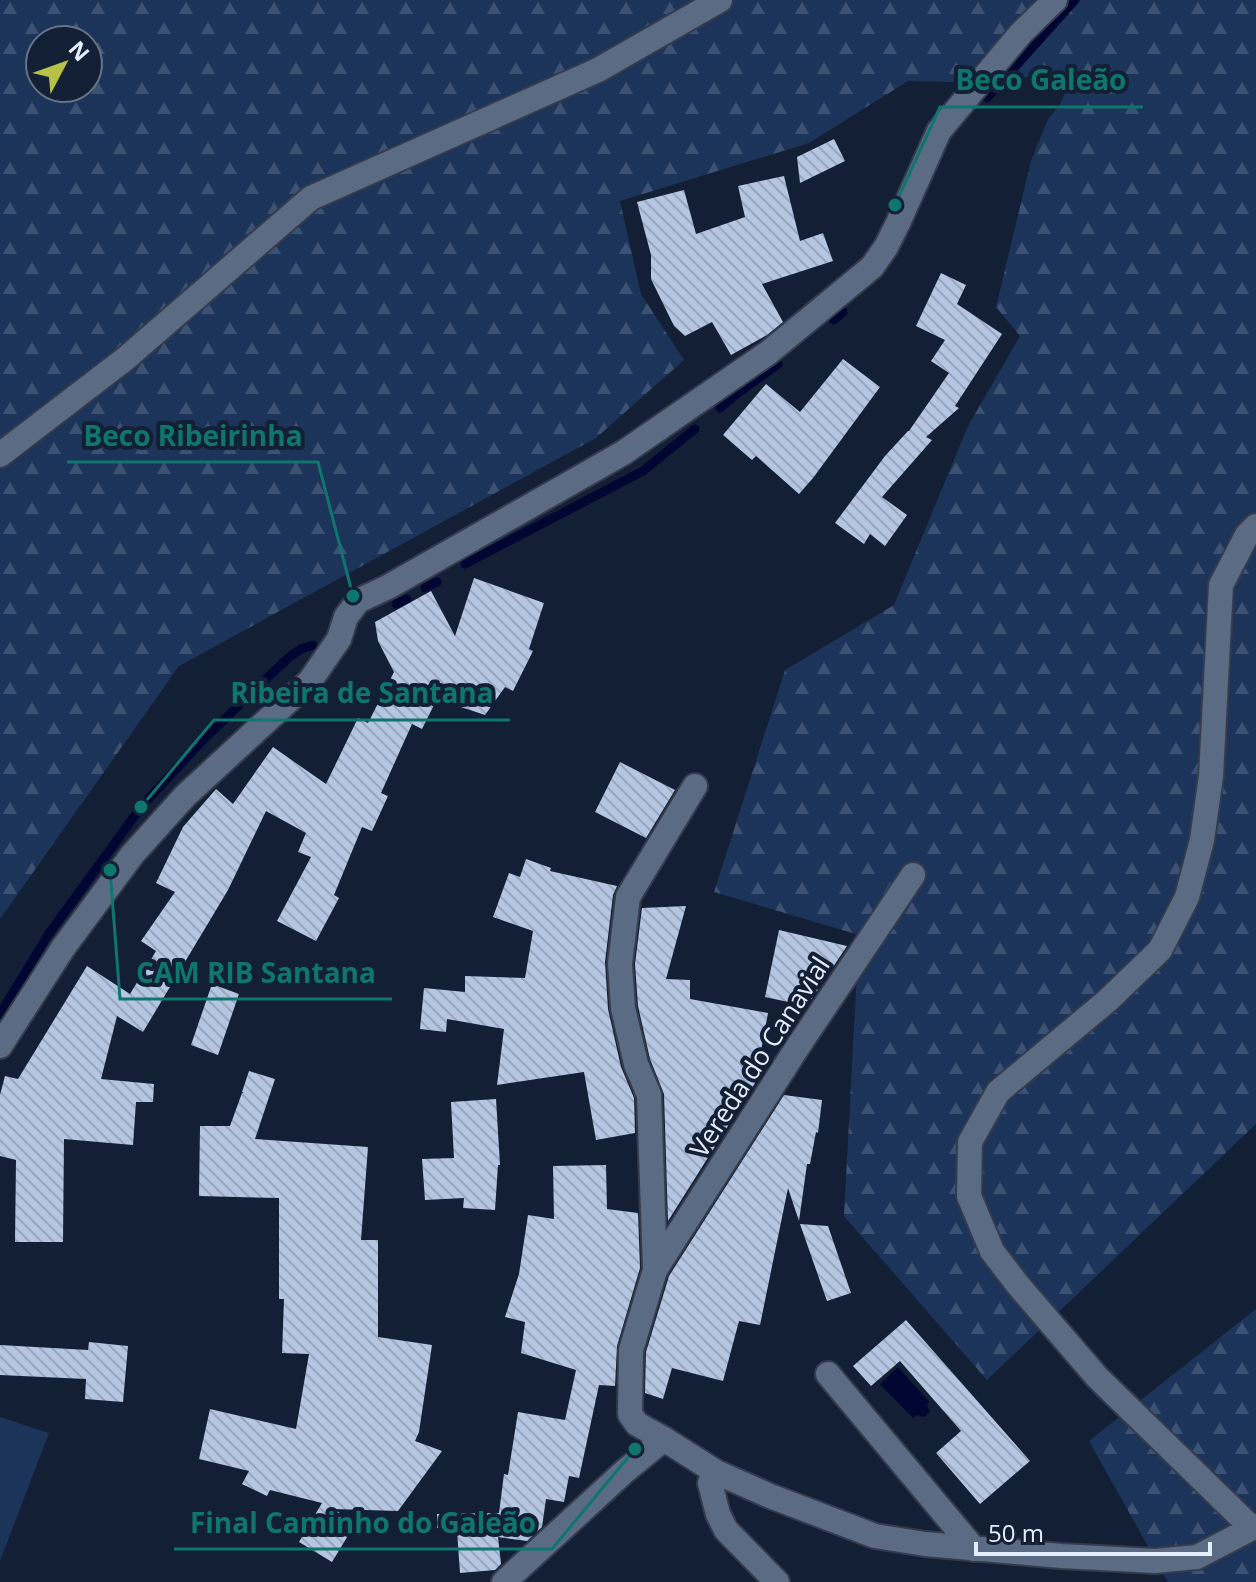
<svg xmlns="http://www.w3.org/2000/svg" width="1256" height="1582" viewBox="0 0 1256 1582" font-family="'Open Sans',sans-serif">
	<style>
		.grass { fill: #1c335a }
		.forest { fill: url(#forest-firs); fill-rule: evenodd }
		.water { fill: #000531 }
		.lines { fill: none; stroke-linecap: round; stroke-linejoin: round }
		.stream { stroke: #000531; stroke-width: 9 }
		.building { fill: url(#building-back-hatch) }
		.minor-casing { stroke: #343b4c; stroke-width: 28 }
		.minor { stroke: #5b6b84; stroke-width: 24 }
		.labels { text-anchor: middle; stroke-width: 8; stroke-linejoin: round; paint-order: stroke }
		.street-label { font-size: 26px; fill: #e5eefc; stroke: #131f34 }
		.leader { fill: none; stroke: #0f766e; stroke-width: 3 }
		.callout-dot { fill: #0f766e; stroke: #131f34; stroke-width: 3 }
		.callout-label { font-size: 28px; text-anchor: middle; font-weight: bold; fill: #0f766e; stroke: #131f34; stroke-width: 8; stroke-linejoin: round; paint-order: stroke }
	</style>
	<defs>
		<pattern id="forest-firs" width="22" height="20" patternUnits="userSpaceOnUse" patternTransform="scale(2)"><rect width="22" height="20" fill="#1c335a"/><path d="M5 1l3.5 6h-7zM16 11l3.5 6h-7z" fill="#3d5173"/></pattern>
		<pattern id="building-back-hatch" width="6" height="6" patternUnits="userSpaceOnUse" patternTransform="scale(2)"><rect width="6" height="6" fill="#b5c6e2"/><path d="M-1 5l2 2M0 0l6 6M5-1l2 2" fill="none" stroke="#99a6bc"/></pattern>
	</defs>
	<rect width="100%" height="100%" fill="#131f34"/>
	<path class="grass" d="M 0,1417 L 49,1433 L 0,1561 Z"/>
	<path class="forest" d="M 0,0 L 1256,0 L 1256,1124 L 987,1380 L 844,1216 L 859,935 L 714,892 L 785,670 L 894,605 L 968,426 L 1020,336 L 996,307 L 1031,161 L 1048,119 L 1059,106 L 1068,87 L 1051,71 L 1002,83 L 908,81 L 809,143 L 620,201 L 641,294 L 684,360 L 596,438 L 179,666 L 0,919 ZM 40,40 L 88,40 L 88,88 L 40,88 Z
		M 1256,1309 L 1256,1582 L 1168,1582 L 1089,1441 Z"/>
	<path class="water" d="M 898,1367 L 929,1402 L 927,1405 L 930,1412 L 924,1417 L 917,1415 L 913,1418 L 880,1384 Z"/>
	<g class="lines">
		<path class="stream" d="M 987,98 L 1075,0
			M 834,320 L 843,312
			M 734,396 L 778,364
			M 720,408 L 731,399
			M 465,564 L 643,471 L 695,429
			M 425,588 L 437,582
			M 396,604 L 407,599
			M 0,1014 L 48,935 L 141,807 L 201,742 L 288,658 L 301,649 L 313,645"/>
	</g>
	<path class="building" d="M 834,139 L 845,161 L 800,183 L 797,157 Z
		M 784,176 L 800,241 L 823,233 L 833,261 L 762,284 L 783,322 L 767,335 L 731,355 L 712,322 L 685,336 L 674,326 L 651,279 L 651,255 L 637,202 L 684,190 L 696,234 L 745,217 L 738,186 Z
		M 941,273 L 966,285 L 957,304 L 1002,334 L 955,406 L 959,408 L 926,437 L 932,440 L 882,497 L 907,515 L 885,546 L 870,534 L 864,544 L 835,523 L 885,456 L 908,431 L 909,431 L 949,373 L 931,361 L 945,340 L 916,326 Z
		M 843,359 L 880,387 L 813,478 L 799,494 L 756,456 L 752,460 L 723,435 L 766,384 L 800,412 Z
		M 474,578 L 544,603 L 529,649 L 533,651 L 513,691 L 505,687 L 485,715 L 437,699 L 422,729 L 412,724 L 381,793 L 388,796 L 372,831 L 362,827 L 334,895 L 339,898 L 316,941 L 277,921 L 311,857 L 298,852 L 306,833 L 266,811 L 228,890 L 143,1032 L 117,1016 L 101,1079 L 154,1084 L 153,1102 L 136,1102 L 133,1145 L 64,1139 L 63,1242 L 15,1242 L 16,1160 L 0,1156 L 0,1095 L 5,1076 L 18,1079 L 87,966 L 130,994 L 156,951 L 141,941 L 175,892 L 156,883 L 183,827 L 216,789 L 233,804 L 273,747 L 326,784 L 358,718 L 368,723 L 394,672 L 378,641 L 375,622 L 431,591 L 455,636 Z
		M 620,762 L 675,790 L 646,838 L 595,812 Z
		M 526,859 L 551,868 L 550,871 L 617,886 L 613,895 L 605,962 L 608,1009 L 621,1067 L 634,1098 L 635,1133 L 596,1140 L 584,1072 L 497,1085 L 504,1029 L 447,1019 L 446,1032 L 420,1029 L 424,988 L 465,992 L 465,976 L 525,978 L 533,931 L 493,917 L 509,873 L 520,877 Z
		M 686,906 L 666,979 L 690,980 L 690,999 L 768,1013 L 755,1083 L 668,1221 L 664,1094 L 650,1059 L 638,1006 L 635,964 L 642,908 Z
		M 779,930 L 847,946 L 807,1006 L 765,997 Z
		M 212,984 L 239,994 L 218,1055 L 191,1045 Z
		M 249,1071 L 275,1079 L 255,1139 L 368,1147 L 361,1240 L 378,1240 L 378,1337 L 432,1345 L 419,1432 L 415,1441 L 442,1451 L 398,1511 L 334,1509 L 355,1524 L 332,1562 L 299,1542 L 322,1503 L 270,1490 L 267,1496 L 242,1484 L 249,1471 L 199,1459 L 210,1409 L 296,1429 L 309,1354 L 282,1353 L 284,1299 L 279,1299 L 279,1198 L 199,1196 L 200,1126 L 230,1126 L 242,1093 L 244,1093 L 242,1092 Z
		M 784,1095 L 822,1100 L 818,1133 L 816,1132 L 810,1164 L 807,1164 L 799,1221 L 788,1188 L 760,1325 L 739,1321 L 723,1381 L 672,1368 L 663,1399 L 645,1393 L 646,1352 L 669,1276 Z
		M 496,1099 L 500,1165 L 498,1165 L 495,1210 L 463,1208 L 464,1198 L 425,1200 L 422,1159 L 454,1158 L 451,1102 Z
		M 606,1165 L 607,1209 L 638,1213 L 640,1268 L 617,1346 L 615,1386 L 599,1385 L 579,1478 L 569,1476 L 564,1502 L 546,1499 L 542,1527 L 527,1541 L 498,1537 L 501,1564 L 495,1570 L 460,1573 L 457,1531 L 437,1528 L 437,1514 L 499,1513 L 504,1474 L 508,1475 L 518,1412 L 565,1420 L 576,1370 L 521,1353 L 525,1322 L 505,1317 L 519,1274 L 528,1215 L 554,1219 L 553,1166 Z
		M 800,1224 L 828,1226 L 851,1293 L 827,1301 Z
		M 906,1320 L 1030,1461 L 980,1504 L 936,1453 L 961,1431 L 900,1361 L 871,1386 L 853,1366 Z
		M 89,1342 L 128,1346 L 123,1402 L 85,1399 L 86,1379 L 0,1375 L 0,1345 L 88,1350 Z"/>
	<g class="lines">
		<g class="minor-casing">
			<path id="minor" d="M 0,455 L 125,359 L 311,198 L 598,70 L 720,0
				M 695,786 L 628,897 L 620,964 L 623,1008 L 636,1064 L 649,1095 L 655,1270 L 631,1350 L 630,1414 L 637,1424 L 664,1439 L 716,1472 L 770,1496 L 875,1536 L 925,1544 L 1061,1556 L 1155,1561 L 1197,1557 L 1256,1526
				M 0,1046 L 63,948 L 132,855 L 185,796 L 310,681 L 339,639 L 346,617 L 358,601 L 388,587 L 623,453 L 768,353 L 872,267 L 886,247 L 898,223 L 939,131 L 1021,33 L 1055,0
				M 655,1270 L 795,1051 L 913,875
				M 828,1374 L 974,1549
				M 716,1472 L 710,1483 L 718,1514 L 726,1530 L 777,1582
				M 1252,1528 L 1097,1377 L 1018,1285 L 992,1251 L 969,1196 L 970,1142 L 998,1092 L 1107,1001 L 1160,950 L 1187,897 L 1202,840 L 1211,776 L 1221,585 L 1247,535 L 1256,526
				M 504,1582 L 625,1471 L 664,1439"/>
		</g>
		<use href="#minor" class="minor"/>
	</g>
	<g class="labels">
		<g class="street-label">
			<text transform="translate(760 1057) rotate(-57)" y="9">Vereda do Canavial</text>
		</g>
	</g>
	<path class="leader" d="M895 205L940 107H1143M353 596L318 462H67M141 807L214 720H510M110 870L120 999H392M635 1449L552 1549H174"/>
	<g class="callout-dot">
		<circle cx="895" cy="205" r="8"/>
		<circle cx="353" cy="596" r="8"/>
		<circle cx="141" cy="807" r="8"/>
		<circle cx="110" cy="870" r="8"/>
		<circle cx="635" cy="1449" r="8"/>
	</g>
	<g class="callout-label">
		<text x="1041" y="90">Beco Galeão</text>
		<text x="193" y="446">Beco Ribeirinha</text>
		<text x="362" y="703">Ribeira de Santana</text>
		<text x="256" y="983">CAM RIB Santana</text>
		<text x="363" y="1533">Final Caminho do Galeão</text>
	</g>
	<g transform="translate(64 64) rotate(49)"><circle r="38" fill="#131f34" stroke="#677284" stroke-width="2"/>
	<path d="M0-6L14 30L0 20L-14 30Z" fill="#b8c147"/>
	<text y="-12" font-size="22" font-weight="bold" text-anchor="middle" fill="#e5eefc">N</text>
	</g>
	<path d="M976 1542v12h234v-12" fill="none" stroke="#e5eefc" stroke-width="4"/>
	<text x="988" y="1542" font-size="24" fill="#e5eefc" stroke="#131f34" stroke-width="6" paint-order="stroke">50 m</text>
</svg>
